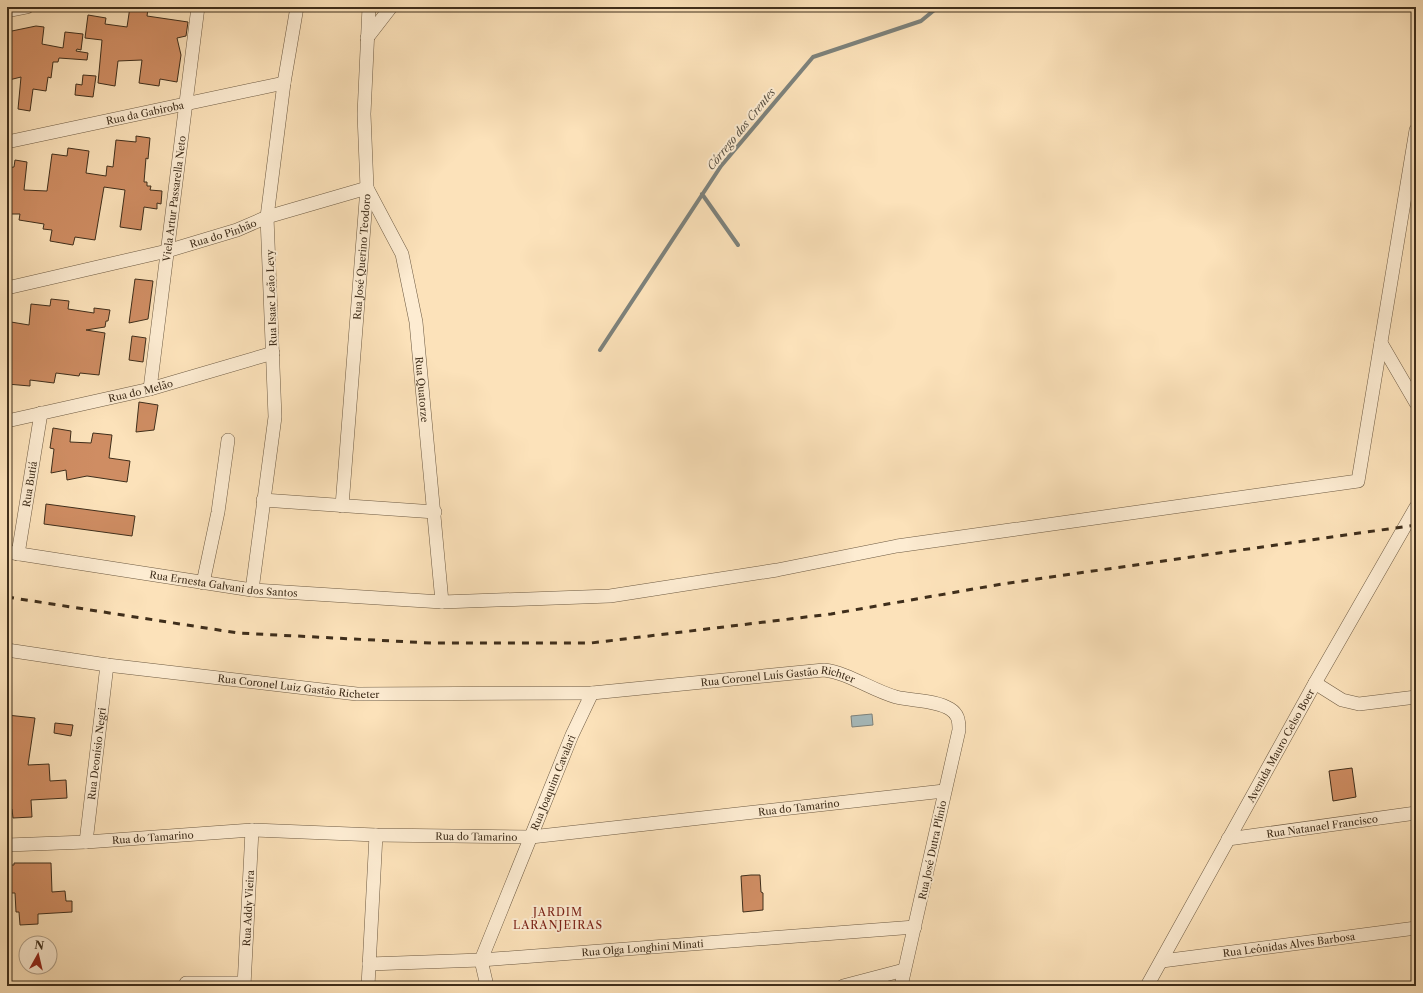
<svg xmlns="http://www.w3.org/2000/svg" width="1423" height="993" viewBox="0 0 1423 993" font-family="'Libre Caslon Text',serif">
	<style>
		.water { fill: #a6babc; stroke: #7d827c }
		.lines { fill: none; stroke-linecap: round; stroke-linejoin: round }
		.stream { stroke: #7d827c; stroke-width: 4 }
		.building { fill: #cf8d63; stroke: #3f2e1b }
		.street-casing { stroke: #6e5b43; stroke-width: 14 }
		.street { stroke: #fdecd2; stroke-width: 13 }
		.rail { stroke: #3f2e1b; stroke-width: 3; stroke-dasharray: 7 7; stroke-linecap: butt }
		.labels { text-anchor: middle; stroke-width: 4; stroke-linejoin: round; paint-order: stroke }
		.street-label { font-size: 10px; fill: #3f2e1b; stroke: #fdecd2 }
		.water-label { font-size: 11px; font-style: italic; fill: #595143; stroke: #fdecd2 }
		.neighbourhood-label { font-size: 11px; letter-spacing: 1px; fill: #7a1f14; stroke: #fdecd2 }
	</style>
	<rect width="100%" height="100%" fill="#fce2ba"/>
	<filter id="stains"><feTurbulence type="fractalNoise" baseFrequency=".005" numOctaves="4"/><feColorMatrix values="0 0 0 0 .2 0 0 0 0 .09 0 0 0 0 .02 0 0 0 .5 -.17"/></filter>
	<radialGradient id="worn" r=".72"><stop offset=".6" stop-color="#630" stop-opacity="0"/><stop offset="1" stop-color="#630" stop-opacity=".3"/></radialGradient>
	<path class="water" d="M 872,714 L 873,725 L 852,727 L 851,716 Z"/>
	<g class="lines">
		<path class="stream" d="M 702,194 L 738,245
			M 600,350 L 721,166 L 813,57 L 921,21 L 938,7"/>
	</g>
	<path class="building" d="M 130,7 L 148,9 L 147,16 L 188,22 L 186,36 L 177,38 L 181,55 L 177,82 L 160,79 L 159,86 L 139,83 L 142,60 L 118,61 L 115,86 L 98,83 L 102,40 L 85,38 L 88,15 L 106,18 L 105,24 L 127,27 Z
		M 36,26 L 44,27 L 42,44 L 63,48 L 65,32 L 83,34 L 81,50 L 77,49 L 76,51 L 88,53 L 87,60 L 59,58 L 58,62 L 53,62 L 51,78 L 48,77 L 46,91 L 33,89 L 30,111 L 18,109 L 21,77 L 9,80 L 7,77 L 7,32 Z
		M 83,75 L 96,76 L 93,97 L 75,95 L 76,84 L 82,85 Z
		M 136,136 L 150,138 L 148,159 L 146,158 L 144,182 L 147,182 L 147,186 L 151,186 L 150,190 L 162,191 L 161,204 L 157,203 L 157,209 L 144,207 L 141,230 L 120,227 L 125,190 L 104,187 L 95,240 L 75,237 L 73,245 L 50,241 L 52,230 L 43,229 L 44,224 L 19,220 L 20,214 L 7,214 L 7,168 L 14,167 L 15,160 L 27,162 L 24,190 L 47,191 L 52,154 L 67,156 L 68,148 L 89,151 L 86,173 L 106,176 L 107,166 L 113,167 L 116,140 L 136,142 Z
		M 135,279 L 153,281 L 148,319 L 129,323 Z
		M 51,299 L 69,301 L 68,309 L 94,313 L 94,308 L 110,310 L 108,321 L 106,321 L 105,327 L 86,330 L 105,333 L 99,375 L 80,373 L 79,376 L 56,373 L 54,383 L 30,380 L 30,386 L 7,384 L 7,338 L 9,338 L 11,322 L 29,325 L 31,304 L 50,306 Z
		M 132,336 L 146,338 L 143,362 L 129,360 Z
		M 139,402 L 158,405 L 154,430 L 136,432 Z
		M 53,428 L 71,431 L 70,442 L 91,443 L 93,433 L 112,435 L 109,458 L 130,461 L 127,482 L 87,476 L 67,480 L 66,470 L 51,473 L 54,449 L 50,448 Z
		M 46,504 L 135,516 L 132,536 L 44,524 Z
		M 7,715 L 35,718 L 28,765 L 49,764 L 50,781 L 66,780 L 67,798 L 31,800 L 32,817 L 13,818 L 12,809 L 7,810 Z
		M 55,723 L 73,725 L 71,736 L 54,733 Z
		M 1352,768 L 1356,797 L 1333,801 L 1329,771 Z
		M 14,863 L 51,863 L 52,892 L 65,891 L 66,901 L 72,901 L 72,912 L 38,914 L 38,924 L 20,925 L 19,912 L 16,912 L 15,893 L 7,893 L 7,865 L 14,865 Z
		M 751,875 L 760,875 L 761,892 L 763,893 L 763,910 L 743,912 L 741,876 Z"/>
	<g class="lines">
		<g class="street-casing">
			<g id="street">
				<path d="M 7,11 L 27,7"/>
				<path d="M 367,38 L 391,7"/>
				<path id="s1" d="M 7,142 L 284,83"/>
				<path id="s2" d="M 7,288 L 167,251 L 237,230 L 267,217 L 367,188 L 402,254 L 416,322 L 442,602"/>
				<path d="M 1381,343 L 1416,403"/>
				<path id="s3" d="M 150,389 L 198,7"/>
				<path id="s4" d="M 7,421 L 150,389 L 273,353"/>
				<path d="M 263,500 L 435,512"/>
				<path id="s5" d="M 342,506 L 367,188 L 364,114 L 369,7"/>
				<path id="s6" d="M 7,552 L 252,590 L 442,602 L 610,596 L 777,570 L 897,546 L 1358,481 L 1416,130"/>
				<path id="s7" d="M 18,554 L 41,413"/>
				<path d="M 203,583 L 218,512 L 228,440"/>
				<path d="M 252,590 L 275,417 L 267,217 L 284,83 L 297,7"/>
				<path id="s8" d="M 7,650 L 107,665 L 357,694 L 592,693 L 824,670 C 849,673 871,690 896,697 C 912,701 936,700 950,709 C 958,714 959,720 959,730 L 901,986"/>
				<path d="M 1315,683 L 1342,700 L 1359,704 L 1416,697"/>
				<path id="s9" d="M 1228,839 L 1416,813"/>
				<path id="s10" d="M 86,842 L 107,665"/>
				<path id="s11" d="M 7,845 L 86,842 L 252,830 L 376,835 L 531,837 L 944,791"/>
				<path id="s12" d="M 1162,961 L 1416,928"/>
				<path id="s13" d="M 369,964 L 481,960 L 915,927"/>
				<path d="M 186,983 L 244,983"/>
				<path id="s14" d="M 244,986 L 252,830"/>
				<path d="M 368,986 L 376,835"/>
				<path id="s15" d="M 487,986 L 481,960 L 572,735 L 592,693"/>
				<path d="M 843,986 L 904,970"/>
				<path id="s16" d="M 1147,986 L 1315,683 L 1416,507"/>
			</g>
		</g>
		<use href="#street" class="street"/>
		<path class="rail" d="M 7,597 L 238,633 L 431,643 L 591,643 L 831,614 L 1002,584 L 1416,525"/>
	</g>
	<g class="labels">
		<g class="street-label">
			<text dy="4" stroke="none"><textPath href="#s1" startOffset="141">Rua da Gabiroba</textPath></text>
			<text dy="4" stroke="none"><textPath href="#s3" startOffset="192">Viela Artur Passarella Neto</textPath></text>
			<text dy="4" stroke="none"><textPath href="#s2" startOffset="223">Rua do Pinhão</textPath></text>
			<text dy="4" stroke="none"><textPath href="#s5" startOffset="250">Rua José Querino Teodoro</textPath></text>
			<text transform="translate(271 298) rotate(-92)" y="4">Rua Isaac Leão Levy</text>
			<text dy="4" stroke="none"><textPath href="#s4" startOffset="137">Rua do Melão</textPath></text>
			<text dy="4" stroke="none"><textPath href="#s2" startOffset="586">Rua Quatorze</textPath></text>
			<text dy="4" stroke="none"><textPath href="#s7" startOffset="71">Rua Butiá</textPath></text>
			<text dy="4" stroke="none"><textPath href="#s6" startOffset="219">Rua Ernesta Galvani dos Santos</textPath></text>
			<text dy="4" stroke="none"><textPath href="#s8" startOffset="775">Rua Coronel Luís Gastão Richter</textPath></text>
			<text dy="4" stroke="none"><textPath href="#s8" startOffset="294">Rua Coronel Luiz Gastão Richeter</textPath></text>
			<text dy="4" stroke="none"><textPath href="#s16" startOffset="275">Avenida Mauro Celso Boer</textPath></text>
			<text dy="4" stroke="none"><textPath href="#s10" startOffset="89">Rua Deonísio Negri</textPath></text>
			<text dy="4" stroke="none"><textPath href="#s15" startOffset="218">Rua Joaquim Cavalari</textPath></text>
			<text dy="4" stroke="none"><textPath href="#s11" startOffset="794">Rua do Tamarino</textPath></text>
			<text dy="4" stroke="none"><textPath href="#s9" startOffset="95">Rua Natanael Francisco</textPath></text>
			<text dy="4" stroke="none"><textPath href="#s11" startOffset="146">Rua do Tamarino</textPath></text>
			<text dy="4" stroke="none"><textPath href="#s11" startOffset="470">Rua do Tamarino</textPath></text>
			<text transform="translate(932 850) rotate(-78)" y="4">Rua José Dutra Plínio</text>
			<text dy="4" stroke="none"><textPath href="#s14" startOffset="78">Rua Addy Vieira</textPath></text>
			<text dy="4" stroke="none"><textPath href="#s12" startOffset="128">Rua Leônidas Alves Barbosa</textPath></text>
			<text dy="4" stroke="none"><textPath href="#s13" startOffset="274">Rua Olga Longhini Minati</textPath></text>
		</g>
		<g class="water-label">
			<text transform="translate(741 129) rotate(-51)" y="4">Córrego dos Crentes</text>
		</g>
		<g class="neighbourhood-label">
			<text x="558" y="916">JARDIM<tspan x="558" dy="13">LARANJEIRAS</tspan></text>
		</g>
	</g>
	<rect width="1423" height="993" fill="none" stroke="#fce2ba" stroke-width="24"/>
	<rect x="8" y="8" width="1407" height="977" fill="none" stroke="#3f2e1b" stroke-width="2"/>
	<rect x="12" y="12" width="1399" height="969" fill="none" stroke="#3f2e1b"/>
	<g transform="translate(38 955) rotate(8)"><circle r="19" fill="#fdecd2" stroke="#b1a089"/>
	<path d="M0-3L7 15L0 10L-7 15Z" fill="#8f2418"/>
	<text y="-6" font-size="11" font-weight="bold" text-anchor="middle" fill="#3f2e1b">N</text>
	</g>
	<rect width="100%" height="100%" filter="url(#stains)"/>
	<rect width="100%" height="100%" fill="url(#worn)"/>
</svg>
